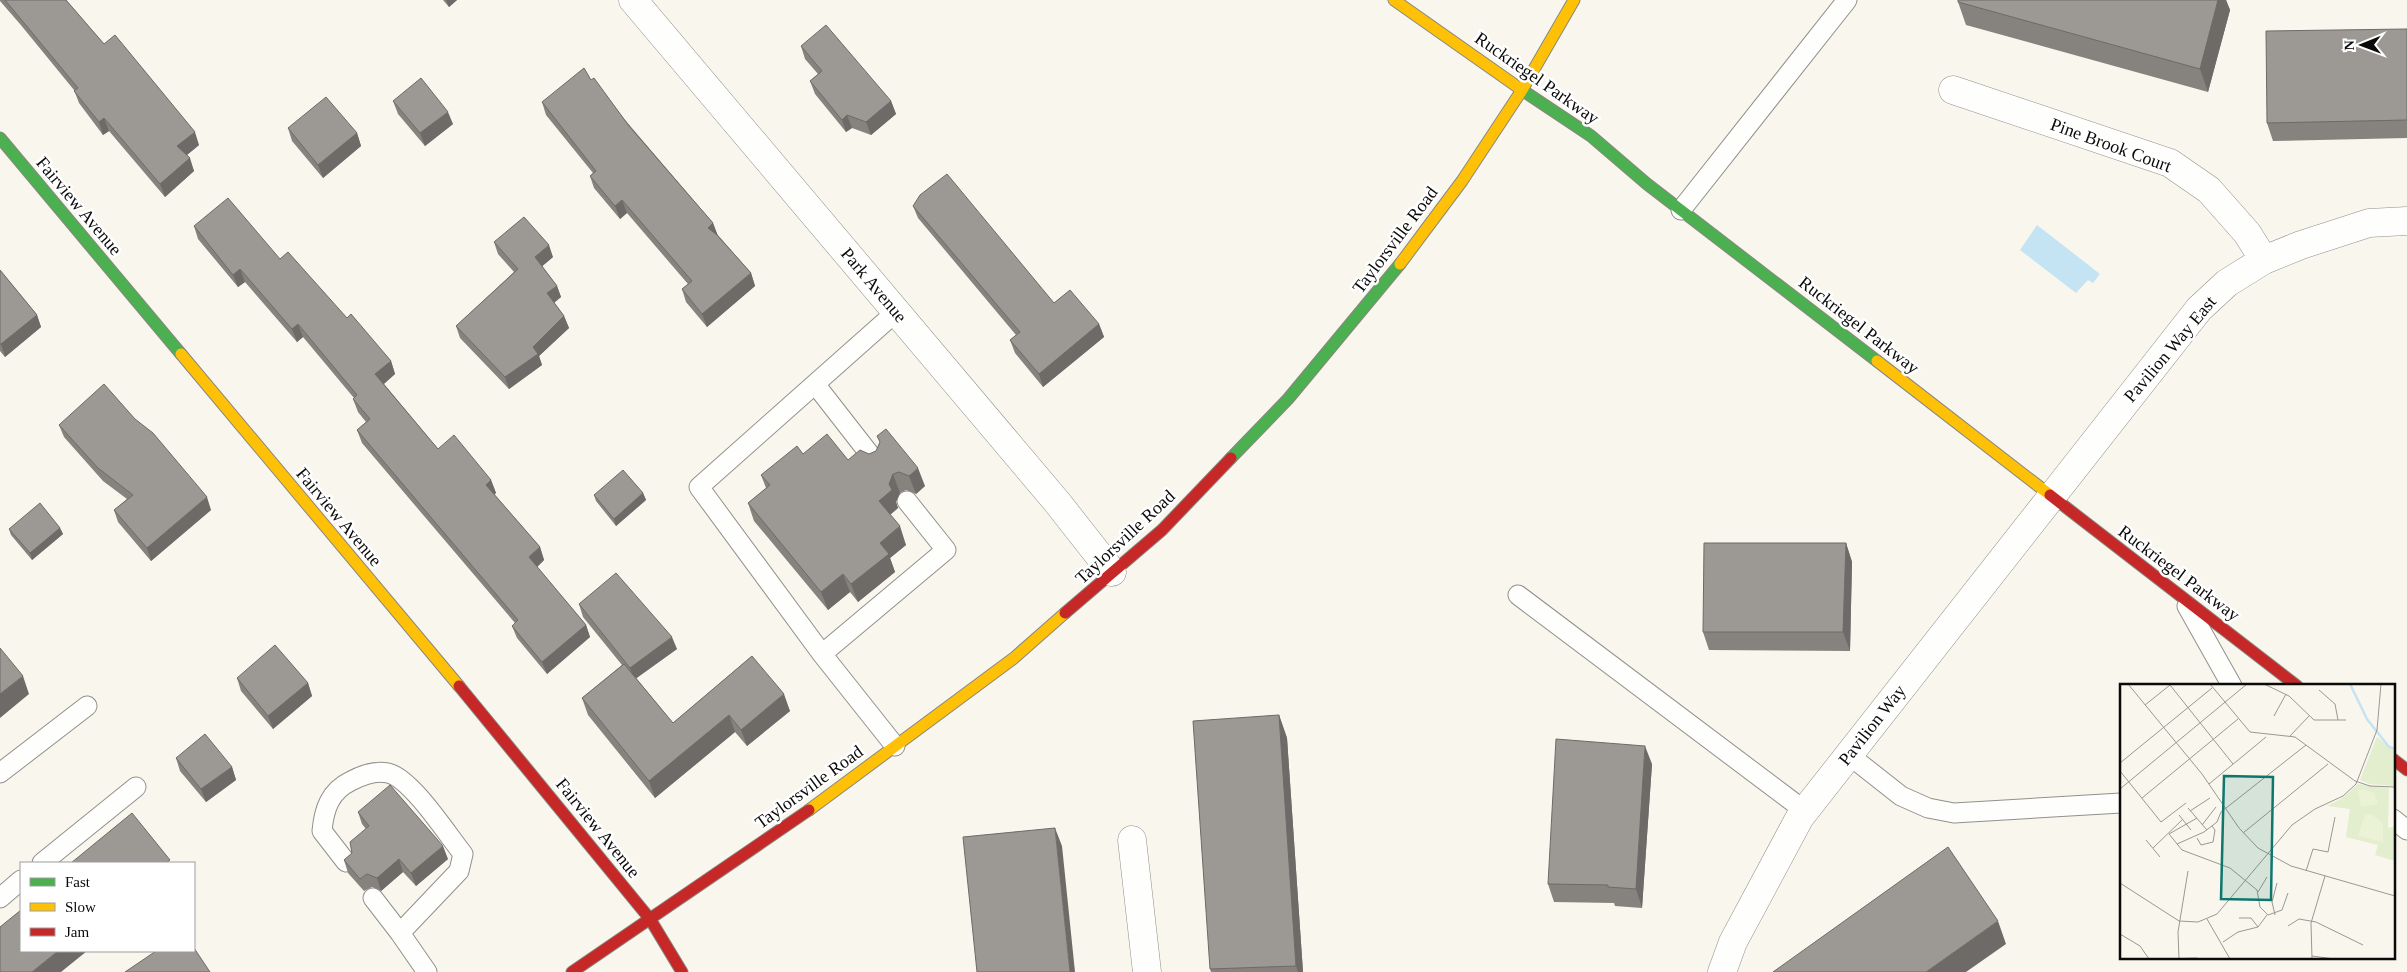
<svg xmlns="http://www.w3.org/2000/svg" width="2407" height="972" viewBox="0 0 2407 972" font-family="Georgia,serif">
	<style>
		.water { fill: #c4e4f3 }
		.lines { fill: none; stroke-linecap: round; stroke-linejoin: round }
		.lane-casing { stroke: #92908c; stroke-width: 21 }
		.street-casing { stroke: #92908c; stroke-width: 29 }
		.fast-casing { stroke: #888783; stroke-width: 13 }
		.slow-casing { stroke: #888783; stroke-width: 13 }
		.jam-casing { stroke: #888783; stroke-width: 13 }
		.lane { stroke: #fefefc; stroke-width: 19 }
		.street { stroke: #fefefc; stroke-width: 28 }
		.fast { stroke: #4caf50; stroke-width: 11 }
		.slow { stroke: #ffc107; stroke-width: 11 }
		.jam { stroke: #c62828; stroke-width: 11 }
		.wall { fill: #86837f }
		.shaded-wall { fill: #6d6a68 }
		.building { fill: #9c9894; stroke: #6d6a68 }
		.labels { text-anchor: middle; stroke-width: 5; stroke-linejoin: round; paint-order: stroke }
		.street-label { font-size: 18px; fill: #0a0a0a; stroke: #fff }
		.inset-river { fill: none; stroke: #c4e4f3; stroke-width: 2.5 }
		.inset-road { fill: none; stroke: #999892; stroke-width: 1 }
		.view { fill: #0f766e; fill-opacity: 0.15; stroke: #0f766e; stroke-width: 2.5 }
		.inset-edge { fill: none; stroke: #0a0a0a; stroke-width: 2.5 }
	</style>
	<rect width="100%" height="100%" fill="#f9f6ed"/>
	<path class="water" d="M 2037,225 L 2100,274 L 2093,283 L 2088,280 L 2076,293 L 2020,250 Z"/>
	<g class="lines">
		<g class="lane-casing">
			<path id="lane" d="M 1681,210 L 1847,0
				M 815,384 L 875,461
				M 1518,595 L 1805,811
				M 2187,606 L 2232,686
				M 822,654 L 946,550 L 907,501
				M 895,746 L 822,654 L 699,487 L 896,312
				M 1849,755 L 1901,796 L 1928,808 L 1954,813 L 2121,803
				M 0,773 L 87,706
				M 2393,819 L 2407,830
				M 346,862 L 322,831 C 324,809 330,791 351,781 C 362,775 375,770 388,773 C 411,778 447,834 463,854 L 459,871 L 400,933 L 373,898
				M 42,863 L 136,787
				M 0,898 L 21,880
				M 400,933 L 427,972"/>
		</g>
		<g class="street-casing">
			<path id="street" d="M 633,0 L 1057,502 L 1112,572
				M 1953,90 L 2170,163 L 2209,190 L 2247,233 L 2264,260
				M 1132,840 L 1147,972
				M 1722,972 L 1733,942 L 1800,817 L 2199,309 L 2227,283 L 2264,260 L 2301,245 L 2369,223 L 2407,221"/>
		</g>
		<g class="fast-casing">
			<path id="fast" d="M 1522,90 L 1591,136 L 1647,184 L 1877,361
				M 0,138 L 181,354
				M 1231,458 L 1288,399 L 1400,264"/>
		</g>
		<g class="slow-casing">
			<path id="slow" d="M 1394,0 L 1522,90
				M 1400,264 L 1462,181 L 1522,90 L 1574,0
				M 181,354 L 459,686
				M 1877,361 L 2050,495
				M 809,810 L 1014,658 L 1065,613"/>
		</g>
		<g class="jam-casing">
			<path id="jam" d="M 2050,495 L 2297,686
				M 1065,613 L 1162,530 L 1231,458
				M 459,686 L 650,919 L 682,972
				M 2393,759 L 2407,770
				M 572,972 L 809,810"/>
		</g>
		<use href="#lane" class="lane"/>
		<use href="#street" class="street"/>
		<use href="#fast" class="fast"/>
		<use href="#slow" class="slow"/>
		<use href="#jam" class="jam"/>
	</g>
	<path class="wall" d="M 0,0 L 66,0 L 104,44 L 199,145 L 187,155 L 194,171 L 165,197 L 109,131 L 103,135 L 79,103 L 74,90 L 20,24 L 0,1 Z
		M 443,0 L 457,0 L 449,7 Z
		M 1958,0 L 2226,0 L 2230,10 L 2208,92 L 1966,25 L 1958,2 Z
		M 2407,29 L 2407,138 L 2273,141 L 2267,123 Z
		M 801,46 L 891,101 L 896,114 L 871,135 L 852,128 L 846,132 L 815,94 L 810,81 L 818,74 L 805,59 Z
		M 591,80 L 713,223 L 717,234 L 751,273 L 755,286 L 707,327 L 686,302 L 682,289 L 688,284 L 627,213 L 620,219 L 594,188 L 590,176 L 593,173 L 546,115 L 542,102 Z
		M 393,101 L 453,124 L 425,146 L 398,114 Z
		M 288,128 L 357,133 L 361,146 L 323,178 L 292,141 Z
		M 913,206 L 1054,303 L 1099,324 L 1104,337 L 1043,387 L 1015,353 L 1010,340 L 1016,335 L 918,218 Z
		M 194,226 L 280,259 L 347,318 L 391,361 L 395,374 L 384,384 L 438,449 L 491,480 L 496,493 L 494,494 L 540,547 L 544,560 L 537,567 L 586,625 L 590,637 L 547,674 L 517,638 L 512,626 L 515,623 L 362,443 L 357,430 L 366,422 L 358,412 L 353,399 L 354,398 L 303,337 L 297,342 L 245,282 L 238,287 L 198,239 Z
		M 494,242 L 553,257 L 542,266 L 557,286 L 561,297 L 554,303 L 564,316 L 569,328 L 539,356 L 542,365 L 509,389 L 460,338 L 456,326 L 514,272 L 498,254 Z
		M 0,270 L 37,315 L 41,327 L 5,357 L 0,351 Z
		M 135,419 L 211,510 L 151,561 L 118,522 L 114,510 L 127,499 L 103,481 L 64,437 L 59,425 Z
		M 876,451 L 925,486 L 916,494 L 906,490 L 900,493 L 896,502 L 898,508 L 890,515 L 906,545 L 890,558 L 895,572 L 858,602 L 850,592 L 828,610 L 754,521 L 748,503 L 766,488 L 761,475 L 803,454 L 848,460 L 869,454 Z
		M 643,493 L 646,500 L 616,526 L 596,501 L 594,495 Z
		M 60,528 L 63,534 L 32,560 L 11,535 L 9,529 Z
		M 1846,543 L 1852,562 L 1850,651 L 1709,650 L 1703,632 Z
		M 579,604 L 677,649 L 636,678 L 673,723 L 752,656 L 790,711 L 747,746 L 735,732 L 655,798 L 588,715 L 582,698 L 622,665 L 583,617 Z
		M 237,678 L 308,683 L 312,696 L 273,729 L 241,691 Z
		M 1279,715 L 1287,738 L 1303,972 L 1211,972 L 1210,969 Z
		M 176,758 L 232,767 L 236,780 L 206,802 L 180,771 Z
		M 1652,764 L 1642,908 L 1615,906 L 1614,903 L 1554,902 L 1548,884 Z
		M 358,812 L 448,859 L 416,886 L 403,872 L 381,891 L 372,887 L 364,891 L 348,873 L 344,860 L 352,853 L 366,829 L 362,824 Z"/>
	<path class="shaded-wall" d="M 446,0 L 457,0 L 449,7 Z
		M 2218,0 L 2226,0 L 2230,10 L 2208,92 L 2200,69 Z
		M 891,101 L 896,114 L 871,135 L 866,122 Z
		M 448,112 L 453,124 L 425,146 L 420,133 Z
		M 847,115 L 852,128 L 846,132 L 842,120 Z
		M 104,118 L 109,131 L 103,135 L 99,122 Z
		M 195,132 L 199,145 L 182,159 L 177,146 Z
		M 357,133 L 361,146 L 323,178 L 318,165 Z
		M 190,158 L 194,171 L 165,197 L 160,184 Z
		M 622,200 L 627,213 L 620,219 L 615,206 Z
		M 713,223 L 718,236 L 708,228 Z
		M 549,245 L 553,257 L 539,269 L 535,257 Z
		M 240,269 L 245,282 L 238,287 L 233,275 Z
		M 751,273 L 755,286 L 707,327 L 702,314 Z
		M 557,286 L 561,297 L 551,305 L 547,293 Z
		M 37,315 L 41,327 L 5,357 L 1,344 Z
		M 564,316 L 569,328 L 539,356 L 542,365 L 509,389 L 505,377 L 533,347 Z
		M 298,324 L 303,337 L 297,342 L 292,329 Z
		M 1099,324 L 1104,337 L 1043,387 L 1039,374 Z
		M 391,361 L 395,374 L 380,387 L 375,374 Z
		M 918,468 L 925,486 L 916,494 L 909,476 Z
		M 893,474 L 900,493 L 896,502 L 898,508 L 885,519 L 879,501 L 889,484 Z
		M 491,480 L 496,493 L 491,498 L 486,485 Z
		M 643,493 L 646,500 L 616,526 L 614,519 Z
		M 207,497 L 211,510 L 151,561 L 147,548 Z
		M 900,526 L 906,545 L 890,558 L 895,572 L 858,602 L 851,584 L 880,543 Z
		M 60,528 L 63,534 L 32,560 L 30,553 Z
		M 1846,543 L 1852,562 L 1850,651 L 1843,632 Z
		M 540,547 L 544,560 L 534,570 L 529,557 Z
		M 843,574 L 850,592 L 828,610 L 821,592 Z
		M 586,625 L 590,637 L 547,674 L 542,662 Z
		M 672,637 L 677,649 L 634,680 L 630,668 Z
		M 23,676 L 29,694 L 0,718 L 0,694 Z
		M 308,683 L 312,696 L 273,729 L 268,716 Z
		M 784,694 L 790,711 L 747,746 L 741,730 Z
		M 729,715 L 735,732 L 655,798 L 649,781 Z
		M 1279,715 L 1287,738 L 1303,972 L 1298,972 L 1296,966 Z
		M 1645,746 L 1652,764 L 1642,908 L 1636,889 Z
		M 232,767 L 236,780 L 206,802 L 201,789 Z
		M 1055,828 L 1062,846 L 1075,972 L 1070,972 Z
		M 443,846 L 448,859 L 416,886 L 411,873 Z
		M 399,859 L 403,872 L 381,891 L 377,878 Z
		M 1998,921 L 2006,944 L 1966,972 L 1926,972 Z
		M 58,951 L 87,951 L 61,972 L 32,972 Z"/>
	<path class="building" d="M 5,0 L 66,0 L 104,44 L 115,35 L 195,132 L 177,146 L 190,158 L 160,184 L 104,118 L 99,122 L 74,91 L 78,88 Z
		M 1958,0 L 2218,0 L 2200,69 L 1958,2 Z
		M 826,25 L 891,101 L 866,122 L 847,115 L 842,120 L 810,81 L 822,71 L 801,46 Z
		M 2407,29 L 2407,120 L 2267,123 L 2266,31 Z
		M 584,68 L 591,80 L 594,78 L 629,126 L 713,223 L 708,228 L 717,235 L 751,273 L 702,314 L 682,289 L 692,281 L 622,200 L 615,206 L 590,176 L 596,171 L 542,102 Z
		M 421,78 L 448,112 L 420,133 L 393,101 Z
		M 326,97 L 357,133 L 318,165 L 288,128 Z
		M 947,174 L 1054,303 L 1070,290 L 1099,324 L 1039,374 L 1010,340 L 1020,332 L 913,206 L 920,195 Z
		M 228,198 L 280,259 L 288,252 L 347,318 L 351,314 L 391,361 L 375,374 L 438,449 L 454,435 L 491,480 L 486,485 L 540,547 L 529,557 L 586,625 L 542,662 L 512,626 L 518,620 L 357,430 L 370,419 L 353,399 L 357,395 L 298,324 L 292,329 L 240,269 L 233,275 L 194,226 Z
		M 524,217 L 549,245 L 535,257 L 557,286 L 547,293 L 564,316 L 533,347 L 538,354 L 505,377 L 456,326 L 518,269 L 494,242 Z
		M 0,270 L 37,315 L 1,344 L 0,344 Z
		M 104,384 L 135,419 L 153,433 L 207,497 L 147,548 L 114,510 L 133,495 L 98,468 L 59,425 Z
		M 886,429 L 918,468 L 909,476 L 899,472 L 893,474 L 889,484 L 892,490 L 879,501 L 900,526 L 880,543 L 889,554 L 851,584 L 843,574 L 821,592 L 748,503 L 770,485 L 761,475 L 797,446 L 803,454 L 827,434 L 848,460 L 860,450 L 869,454 L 876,451 L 880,442 L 877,436 Z
		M 623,470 L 643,493 L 614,519 L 594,495 Z
		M 40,503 L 60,528 L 30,553 L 9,529 Z
		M 1704,543 L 1846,543 L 1843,632 L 1703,632 Z
		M 616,573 L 672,637 L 630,668 L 579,604 Z
		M 275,645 L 308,683 L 268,716 L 237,678 Z
		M 0,648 L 23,676 L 0,694 Z
		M 752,656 L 784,694 L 741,730 L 729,715 L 649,781 L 582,698 L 624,664 L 673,723 Z
		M 1279,715 L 1296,966 L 1210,969 L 1193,721 Z
		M 205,734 L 232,767 L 201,789 L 176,758 Z
		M 1556,739 L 1645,746 L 1636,889 L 1608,887 L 1608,885 L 1548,884 Z
		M 390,785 L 443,846 L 411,873 L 399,859 L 377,878 L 367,874 L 360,879 L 344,860 L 352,853 L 350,842 L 369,826 L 358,812 Z
		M 132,813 L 170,860 L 166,863 L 71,863 Z
		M 1055,828 L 1070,972 L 977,972 L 963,837 Z
		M 1948,847 L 1998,921 L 1926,972 L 1773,972 Z
		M 21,910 L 21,951 L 58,951 L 32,972 L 0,972 L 0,927 Z
		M 194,948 L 210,972 L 125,972 L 156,951 L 194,951 Z"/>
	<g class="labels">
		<g class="street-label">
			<text transform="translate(1537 78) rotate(35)" y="6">Ruckriegel Parkway</text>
			<text transform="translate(2111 145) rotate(20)" y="6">Pine Brook Court</text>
			<text transform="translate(79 206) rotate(50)" y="6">Fairview Avenue</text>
			<text transform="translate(1395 240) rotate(-53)" y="6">Taylorsville Road</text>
			<text transform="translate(874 285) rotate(50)" y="6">Park Avenue</text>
			<text transform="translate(1859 325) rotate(38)" y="6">Ruckriegel Parkway</text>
			<text transform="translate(2170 349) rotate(-50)" y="6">Pavilion Way East</text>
			<text transform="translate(339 517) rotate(50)" y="6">Fairview Avenue</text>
			<text transform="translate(1125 537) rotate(-43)" y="6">Taylorsville Road</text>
			<text transform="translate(2179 573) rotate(37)" y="6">Ruckriegel Parkway</text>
			<text transform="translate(1872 725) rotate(-52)" y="6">Pavilion Way</text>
			<text transform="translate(809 787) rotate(-36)" y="6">Taylorsville Road</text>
			<text transform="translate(598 828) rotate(51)" y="6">Fairview Avenue</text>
		</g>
	</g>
	<g transform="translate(2120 684)">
		<rect width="275" height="275" fill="#f9f6ed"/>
		<path d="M 257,53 L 275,68 L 275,102 L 250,100 L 240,96 ZM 238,100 L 269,104 L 268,144 L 275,142 L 275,177 L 255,171 L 258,161 L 226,153 L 230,125 L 207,122 L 221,115 Z" fill="#e2eecd"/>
		<path d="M 243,105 L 254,109 L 258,120 L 241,123 L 238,106 ZM 245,130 L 251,130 L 263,139 L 263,158 L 238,152 Z" fill="#ecf2d6"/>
		<path class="inset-river" d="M 230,0 L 247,35 L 269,63 L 275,65"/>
		<path class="inset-road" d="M 8,0 L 82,90 L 119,144 L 138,164 L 171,182 L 275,212M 90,0 L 130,48 L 175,53 L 235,97 L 250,102 L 275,103M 144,0 L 169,12 L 194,36 L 226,36M 50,1 L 113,80M 199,6 L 215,20 L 218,36M 25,21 L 50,1M 154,32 L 166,10M 170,52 L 189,32M 0,79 L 92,4M 0,87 L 41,138 L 66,119M 89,100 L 146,53M 0,105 L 127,0M 22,114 L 118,35M 68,124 L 87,146M 70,127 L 90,114M 59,131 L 71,146M 77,134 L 49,150 L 62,166 L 110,184 L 137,206 L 140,223 L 148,231 L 162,226 L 168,209M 82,141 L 96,123M 123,149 L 208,80M 77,154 L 81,161 L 93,158 L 95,146 L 92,142M 26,156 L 40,173M 57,160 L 84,148 L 97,138 L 101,128 L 186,61M 33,164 L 62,136M 186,187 L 193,165 L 208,168 L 215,133M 0,199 L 59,237 L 78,238 L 97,230 L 172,141 L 195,125 L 223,112 L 236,100 L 257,46 L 261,0M 138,208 L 147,193M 155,231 L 152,218 L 157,199M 119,234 L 131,234 L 138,243M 87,235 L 110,275M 168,242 L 179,235 L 196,238 L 243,261M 0,250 L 20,262 L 29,275M 103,258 L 118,248 L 138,243 L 147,231M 192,272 L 214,275M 45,275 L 77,274M 59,275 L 58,248 L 68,187M 192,275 L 191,239 L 205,192"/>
		<path class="view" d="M 104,92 L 153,93 L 151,216 L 101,215 Z"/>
		<rect width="275" height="275" class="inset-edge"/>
	</g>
	<rect x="20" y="862" width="175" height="90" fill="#ffffff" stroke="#9d9d9d"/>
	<rect x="30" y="878" width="25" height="8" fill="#4caf50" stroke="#9d9d9d"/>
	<text x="65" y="887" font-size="15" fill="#0a0a0a">Fast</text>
	<rect x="30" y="903" width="25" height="8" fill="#ffc107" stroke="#9d9d9d"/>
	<text x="65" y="912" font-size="15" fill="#0a0a0a">Slow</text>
	<rect x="30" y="928" width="25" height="8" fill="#c62828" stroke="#9d9d9d"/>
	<text x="65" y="937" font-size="15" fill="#0a0a0a">Jam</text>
	<g transform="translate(2362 45) rotate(269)" stroke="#ffffff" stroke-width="4" paint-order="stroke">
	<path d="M0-4L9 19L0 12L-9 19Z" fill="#0a0a0a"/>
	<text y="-8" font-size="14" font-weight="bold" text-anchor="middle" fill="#0a0a0a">N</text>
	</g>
</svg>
